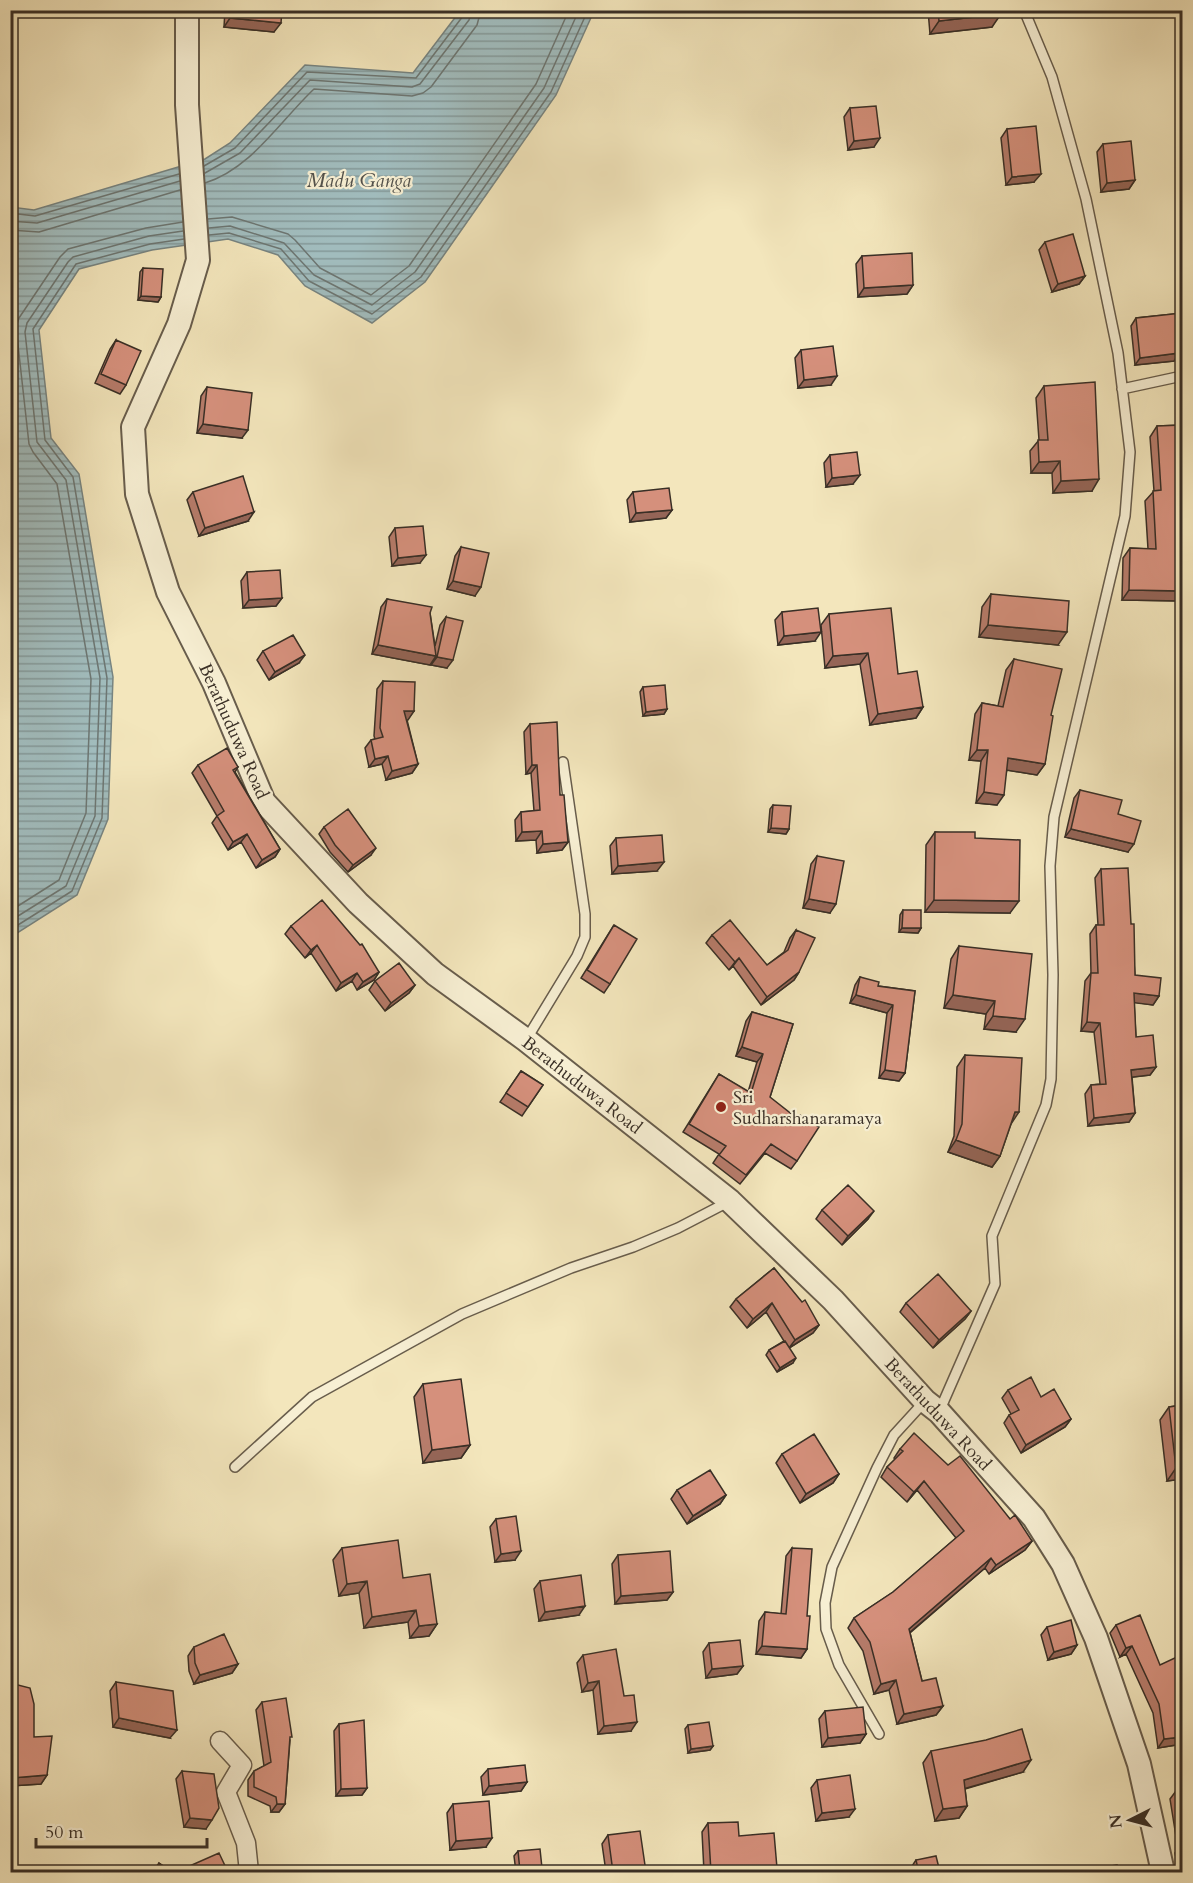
<svg xmlns="http://www.w3.org/2000/svg" width="1193" height="1883" viewBox="0 0 1193 1883" font-family="Cardo,serif">
	<style>
		.water { fill: url(#water-rules); stroke: #778481; stroke-width: 1.5 }
		.lines { fill: none; stroke-linecap: round; stroke-linejoin: round }
		.shore { stroke: #6d7672; stroke-width: 1.5 }
		.service-casing { stroke: #685d4c; stroke-width: 12 }
		.minor-casing { stroke: #685d4c; stroke-width: 21 }
		.tertiary-casing { stroke: #685d4c; stroke-width: 26 }
		.service { stroke: #f7efd3; stroke-width: 9 }
		.minor { stroke: #f7efd3; stroke-width: 18 }
		.tertiary { stroke: #f7efd3; stroke-width: 22 }
		.wall { fill: #b77c6b; stroke: #392f26; stroke-width: 1.5 }
		.shaded-wall { fill: #956557; stroke: #392f26; stroke-width: 1.5 }
		.building { fill: #d5907c; stroke: #392f26; stroke-width: 1.5 }
		.poi-dot { fill: #8f2418; stroke: #f7efd3; stroke-width: 2 }
		.labels { text-anchor: middle; stroke-width: 4.5; stroke-linejoin: round; paint-order: stroke }
		.street-label { font-size: 18px; fill: #392f26; stroke: #f7efd3 }
		.poi-label { font-size: 18px; fill: #392f26; stroke: #f7efd3; text-anchor: start }
		.water-label { font-size: 20px; font-style: italic; fill: #53524c; stroke: #f7efd3 }
	</style>
	<defs>
		<pattern id="water-rules" width="6" height="5" patternUnits="userSpaceOnUse" patternTransform="scale(1.5)"><rect width="6" height="5" fill="#a1bcbd"/><path d="M0 2.5h6" fill="none" stroke="#849999"/></pattern>
	</defs>
	<rect width="100%" height="100%" fill="#f3e6bc"/>
	<filter id="stains"><feTurbulence type="fractalNoise" baseFrequency=".00333" numOctaves="4"/><feColorMatrix values="0 0 0 0 .2 0 0 0 0 .09 0 0 0 0 .02 0 0 0 .5 -.17"/></filter>
	<radialGradient id="worn" r=".72"><stop offset=".6" stop-color="#630" stop-opacity="0"/><stop offset="1" stop-color="#630" stop-opacity=".3"/></radialGradient>
	<path class="water" d="M 460,11 L 594,11 L 556,95 L 425,282 L 372,323 L 305,286 L 278,255 L 228,239 L 152,250 L 79,269 L 39,330 L 51,438 L 79,474 L 113,677 L 108,819 L 77,895 L 11,937 L 11,207 L 34,210 L 205,159 L 230,143 L 305,65 L 413,73 Z"/>
	<g class="lines">
		<path class="shore" d="M 204,166 L 235,148 L 307,72 L 416,78 L 463,16 L 464,10
			M 205,173 L 240,153 L 310,80 L 412,87 L 420,84 L 469,20 L 472,10
			M 205,183 C 251,169 280,121 314,89 L 412,96 L 423,93 L 431,87 L 477,25 L 481,10
			M 10,213 L 35,216 L 179,174
			M 208,219 L 232,217 L 288,234 L 295,240 L 320,268 L 371,295 L 409,266 L 536,84 L 569,10
			M 10,221 L 37,223 L 180,181
			M 209,228 L 230,226 L 284,243 L 314,275 L 372,305 L 415,272 L 544,88 L 579,10
			M 10,230 L 39,232 L 180,190
			M 209,235 L 229,233 L 281,249 L 309,281 L 372,314 L 421,277 L 551,92 L 588,10
			M 10,911 L 59,880 L 86,813 L 91,679 L 57,484 L 33,452 L 29,444 L 16,327 L 19,318 L 60,257 L 68,249 L 146,228 L 183,222
			M 10,921 L 66,886 L 95,816 L 100,678 L 66,480 L 37,442 L 25,332 L 27,323 L 68,262 L 73,257 L 149,236 L 183,231
			M 10,930 L 72,891 L 102,818 L 107,678 L 73,477 L 45,440 L 33,329 L 76,264 L 150,244 L 184,239"/>
		<g class="service-casing">
			<path id="service" d="M 1122,389 L 1182,376
				M 526,1040 L 577,956 L 585,937 L 585,914 L 563,762
				M 939,1412 L 995,1284 L 992,1236 L 1046,1105 L 1051,1079 L 1053,975 L 1050,866 L 1054,817 L 1125,516 L 1130,452 L 1118,353 L 1086,199 L 1052,77 L 1024,10
				M 235,1467 L 312,1397 L 462,1314 L 571,1268 L 633,1247 L 678,1228 L 728,1202
				M 879,1734 L 839,1665 L 826,1629 L 825,1603 L 832,1567 L 877,1468 L 894,1435 L 925,1401"/>
		</g>
		<g class="minor-casing">
			<path id="minor" d="M 220,1741 L 242,1765 L 226,1792 L 246,1843 L 249,1872"/>
		</g>
		<g class="tertiary-casing">
			<path id="tertiary" d="M 187,10 L 187,105 L 198,260 L 179,324 L 133,427 L 137,494 L 168,592 L 214,683 L 264,802 L 358,903 L 435,974 L 526,1040 L 730,1201 L 833,1300 L 925,1401 L 939,1412 L 1034,1518 L 1063,1564 L 1096,1638 L 1139,1764 L 1163,1872"/>
		</g>
		<use href="#service" class="service"/>
		<use href="#minor" class="minor"/>
		<use href="#tertiary" class="tertiary"/>
	</g>
	<path class="wall" d="M 225,10 L 282,10 L 274,32 L 224,27 Z
		M 928,10 L 1001,10 L 992,27 L 930,34 Z
		M 850,108 L 874,147 L 848,150 L 844,117 Z
		M 1007,129 L 1034,182 L 1006,185 L 1001,138 Z
		M 1103,144 L 1135,180 L 1129,189 L 1101,192 L 1097,152 Z
		M 1045,242 L 1085,276 L 1079,284 L 1052,292 L 1039,250 Z
		M 862,256 L 913,285 L 907,294 L 858,297 L 856,264 Z
		M 143,268 L 161,297 L 158,302 L 138,300 L 140,272 Z
		M 1182,313 L 1182,345 L 1178,345 L 1179,353 L 1174,361 L 1135,365 L 1131,326 L 1136,318 Z
		M 116,340 L 126,385 L 120,394 L 95,383 L 110,349 Z
		M 801,350 L 831,385 L 798,388 L 795,358 Z
		M 1044,386 L 1092,491 L 1053,493 L 1052,473 L 1031,473 L 1030,451 L 1039,440 L 1036,398 Z
		M 207,387 L 242,438 L 197,433 L 201,396 Z
		M 1182,425 L 1182,601 L 1122,600 L 1123,558 L 1130,548 L 1148,549 L 1145,501 L 1154,491 L 1150,437 L 1157,426 Z
		M 830,455 L 853,484 L 826,487 L 824,463 Z
		M 193,492 L 248,521 L 199,536 L 187,500 Z
		M 633,492 L 672,510 L 666,518 L 630,522 L 627,500 Z
		M 395,528 L 420,563 L 392,566 L 389,537 Z
		M 461,547 L 475,596 L 447,589 L 455,556 Z
		M 247,572 L 282,598 L 276,606 L 243,608 L 241,581 Z
		M 991,594 L 1058,645 L 979,637 L 982,607 Z
		M 387,599 L 430,613 L 435,646 L 440,625 L 446,617 L 447,668 L 431,665 L 431,664 L 430,665 L 372,654 L 381,607 Z
		M 782,612 L 815,641 L 778,645 L 775,620 Z
		M 829,614 L 898,674 L 923,707 L 916,718 L 870,725 L 860,664 L 825,668 L 821,625 Z
		M 263,651 L 299,663 L 269,680 L 257,660 Z
		M 1014,659 L 1051,715 L 1045,764 L 1037,775 L 1007,770 L 997,805 L 976,803 L 981,761 L 969,760 L 975,714 L 982,703 L 998,706 L 1006,670 Z
		M 383,681 L 414,711 L 407,720 L 418,764 L 412,773 L 386,780 L 382,764 L 369,767 L 365,748 L 371,740 L 375,739 L 374,736 L 377,689 Z
		M 643,687 L 667,709 L 664,714 L 643,716 L 640,692 Z
		M 530,724 L 560,795 L 568,842 L 562,850 L 537,853 L 536,840 L 516,841 L 515,820 L 521,812 L 534,811 L 531,773 L 526,774 L 524,732 Z
		M 198,765 L 238,767 L 235,772 L 280,849 L 275,857 L 256,868 L 241,842 L 228,850 L 212,823 L 217,816 L 192,773 Z
		M 1080,790 L 1118,814 L 1128,852 L 1065,837 L 1074,798 Z
		M 773,805 L 789,829 L 786,834 L 768,832 L 770,809 Z
		M 324,827 L 371,855 L 348,872 L 330,852 L 319,834 Z
		M 935,832 L 975,838 L 1010,913 L 925,912 L 926,845 Z
		M 616,838 L 657,871 L 612,874 L 610,846 Z
		M 817,856 L 830,913 L 803,908 L 811,864 Z
		M 1101,869 L 1131,924 L 1135,975 L 1159,996 L 1153,1005 L 1134,1002 L 1136,1037 L 1156,1067 L 1150,1075 L 1132,1077 L 1135,1113 L 1129,1122 L 1088,1126 L 1085,1094 L 1091,1085 L 1100,1084 L 1094,1032 L 1081,1031 L 1085,981 L 1091,973 L 1090,934 L 1096,925 L 1098,925 L 1095,878 Z
		M 903,910 L 921,928 L 918,933 L 899,932 L 900,915 Z
		M 614,925 L 610,984 L 604,993 L 581,978 Z
		M 291,926 L 379,972 L 374,980 L 357,990 L 352,981 L 336,991 L 311,953 L 305,958 L 285,934 Z
		M 796,930 L 799,972 L 794,980 L 761,1005 L 733,966 L 729,970 L 706,943 L 712,935 L 767,965 L 784,952 L 790,938 Z
		M 959,946 L 1016,1032 L 984,1029 L 986,1014 L 944,1008 L 951,959 Z
		M 860,977 L 878,986 L 915,991 L 905,1073 L 899,1081 L 879,1078 L 887,1013 L 850,1003 L 855,985 Z
		M 375,981 L 415,985 L 409,993 L 385,1011 L 369,990 Z
		M 752,1012 L 793,1024 L 770,1097 L 797,1161 L 791,1169 L 765,1153 L 740,1184 L 713,1163 L 719,1154 L 683,1132 L 719,1074 L 748,1092 L 757,1062 L 736,1056 L 746,1021 Z
		M 965,1055 L 1011,1124 L 1000,1156 L 992,1167 L 948,1152 L 954,1136 L 957,1067 Z
		M 521,1071 L 543,1085 L 522,1116 L 500,1102 Z
		M 822,1210 L 868,1219 L 842,1245 L 816,1219 Z
		M 774,1268 L 819,1325 L 813,1333 L 789,1348 L 793,1363 L 777,1372 L 766,1355 L 769,1350 L 784,1341 L 766,1312 L 747,1328 L 730,1307 L 736,1299 Z
		M 906,1303 L 971,1311 L 965,1319 L 933,1348 L 900,1312 Z
		M 423,1384 L 470,1445 L 461,1458 L 423,1463 L 414,1397 Z
		M 1008,1390 L 1041,1397 L 1071,1419 L 1065,1427 L 1021,1453 L 1004,1423 L 1009,1415 L 1011,1414 L 1002,1398 Z
		M 1182,1405 L 1182,1479 L 1167,1481 L 1160,1420 L 1169,1407 Z
		M 900,1449 L 948,1465 L 1010,1519 L 1032,1541 L 1025,1550 L 989,1574 L 985,1568 L 910,1633 L 922,1681 L 943,1706 L 936,1715 L 897,1724 L 889,1690 L 874,1694 L 863,1651 L 848,1628 L 854,1618 L 893,1592 L 956,1538 L 917,1490 L 907,1502 L 881,1477 L 887,1467 L 895,1460 L 894,1458 Z
		M 782,1454 L 839,1474 L 833,1483 L 800,1503 L 776,1463 Z
		M 677,1490 L 726,1495 L 720,1504 L 687,1524 L 671,1499 Z
		M 496,1519 L 515,1560 L 495,1562 L 490,1527 Z
		M 1182,1530 L 1182,1572 L 1179,1535 Z
		M 342,1548 L 403,1578 L 437,1624 L 429,1636 L 410,1638 L 408,1622 L 364,1628 L 359,1593 L 339,1596 L 333,1560 Z
		M 792,1548 L 807,1649 L 801,1658 L 756,1654 L 759,1621 L 765,1612 L 781,1614 L 786,1556 Z
		M 618,1555 L 673,1592 L 667,1600 L 615,1604 L 612,1564 Z
		M 540,1581 L 579,1615 L 539,1621 L 534,1589 Z
		M 1116,1625 L 1160,1665 L 1182,1664 L 1182,1744 L 1158,1748 L 1153,1713 L 1126,1654 L 1120,1657 L 1110,1633 Z
		M 1047,1627 L 1077,1645 L 1071,1654 L 1048,1660 L 1041,1635 Z
		M 709,1643 L 743,1666 L 737,1674 L 706,1678 L 703,1652 Z
		M 194,1647 L 238,1664 L 232,1673 L 194,1684 L 189,1671 L 188,1656 Z
		M 583,1655 L 631,1731 L 598,1734 L 593,1690 L 582,1692 L 577,1663 Z
		M 116,1682 L 170,1738 L 113,1727 L 110,1691 Z
		M 10,1683 L 34,1737 L 47,1775 L 41,1784 L 10,1786 Z
		M 262,1702 L 290,1740 L 285,1804 L 279,1812 L 271,1812 L 270,1806 L 248,1796 L 248,1780 L 254,1771 L 264,1766 L 256,1710 Z
		M 825,1711 L 866,1734 L 860,1743 L 822,1747 L 819,1719 Z
		M 339,1724 L 367,1788 L 362,1795 L 336,1796 L 334,1731 Z
		M 688,1725 L 713,1746 L 710,1750 L 688,1753 L 685,1729 Z
		M 931,1751 L 1023,1772 L 965,1789 L 967,1806 L 959,1818 L 935,1821 L 923,1763 Z
		M 488,1769 L 527,1782 L 521,1791 L 483,1795 L 481,1777 Z
		M 182,1771 L 206,1829 L 184,1827 L 176,1779 Z
		M 817,1780 L 849,1817 L 816,1821 L 811,1788 Z
		M 1182,1790 L 1182,1872 L 1179,1872 L 1175,1853 L 1178,1849 L 1170,1799 L 1176,1791 Z
		M 453,1804 L 486,1847 L 450,1850 L 447,1813 Z
		M 708,1823 L 739,1836 L 774,1872 L 704,1872 L 702,1832 Z
		M 608,1835 L 646,1872 L 606,1872 L 602,1844 Z
		M 518,1851 L 539,1872 L 516,1872 L 514,1856 Z
		M 916,1860 L 940,1872 L 911,1871 L 910,1869 Z
		M 159,1863 L 172,1872 L 152,1872 Z"/>
	<path class="shaded-wall" d="M 831,10 L 878,10 L 830,13 Z
		M 1001,14 L 992,27 L 930,34 L 939,21 Z
		M 230,18 L 281,23 L 274,32 L 224,27 Z
		M 880,138 L 874,147 L 848,150 L 854,141 Z
		M 1041,174 L 1034,182 L 1006,185 L 1012,177 Z
		M 1135,180 L 1129,189 L 1101,192 L 1107,183 Z
		M 1085,276 L 1079,284 L 1052,292 L 1058,284 Z
		M 913,285 L 907,294 L 858,297 L 864,288 Z
		M 141,296 L 161,297 L 158,302 L 138,300 Z
		M 1182,338 L 1182,345 L 1172,346 L 1177,339 Z
		M 1179,353 L 1174,361 L 1135,365 L 1140,358 Z
		M 837,376 L 831,385 L 798,388 L 804,380 Z
		M 203,424 L 248,430 L 242,438 L 197,433 Z
		M 1060,461 L 1052,473 L 1031,473 L 1039,462 Z
		M 860,475 L 853,484 L 826,487 L 832,478 Z
		M 1099,479 L 1092,491 L 1053,493 L 1061,481 Z
		M 672,510 L 666,518 L 630,522 L 636,513 Z
		M 254,512 L 248,521 L 199,536 L 205,528 Z
		M 426,555 L 420,563 L 392,566 L 398,558 Z
		M 453,581 L 481,587 L 475,596 L 447,589 Z
		M 1129,590 L 1182,591 L 1182,601 L 1122,600 Z
		M 282,598 L 276,606 L 243,608 L 249,600 Z
		M 988,625 L 1067,632 L 1058,645 L 979,637 Z
		M 821,632 L 815,641 L 778,645 L 784,636 Z
		M 378,645 L 436,656 L 430,665 L 372,654 Z
		M 868,653 L 860,664 L 825,668 L 833,656 Z
		M 305,655 L 299,663 L 269,680 L 275,672 Z
		M 437,657 L 453,660 L 447,668 L 431,665 Z
		M 923,707 L 916,718 L 870,725 L 878,714 Z
		M 667,709 L 664,714 L 643,716 L 646,712 Z
		M 404,711 L 414,711 L 408,720 L 398,719 Z
		M 977,750 L 988,750 L 981,761 L 969,760 Z
		M 388,756 L 382,764 L 369,767 L 375,759 Z
		M 1008,758 L 1045,764 L 1037,775 L 1000,769 Z
		M 418,764 L 412,773 L 386,780 L 392,771 Z
		M 532,765 L 537,765 L 531,773 L 526,774 Z
		M 984,792 L 1004,795 L 997,805 L 976,803 Z
		M 771,828 L 789,829 L 786,834 L 768,832 Z
		M 1071,829 L 1134,844 L 1128,852 L 1065,837 Z
		M 542,831 L 536,840 L 516,841 L 522,832 Z
		M 247,834 L 241,842 L 228,850 L 233,842 Z
		M 568,842 L 562,850 L 537,853 L 543,844 Z
		M 376,848 L 371,855 L 348,872 L 353,865 Z
		M 280,849 L 275,857 L 256,868 L 262,860 Z
		M 664,862 L 657,871 L 612,874 L 618,866 Z
		M 809,899 L 836,904 L 830,913 L 803,908 Z
		M 934,900 L 1019,901 L 1010,913 L 925,912 Z
		M 902,928 L 921,928 L 918,933 L 899,932 Z
		M 317,945 L 311,953 L 305,958 L 311,950 Z
		M 739,958 L 733,966 L 729,970 L 735,962 Z
		M 379,972 L 374,980 L 357,990 L 363,982 Z
		M 799,972 L 794,980 L 761,1005 L 767,997 Z
		M 357,973 L 352,981 L 336,991 L 341,983 Z
		M 415,985 L 409,993 L 385,1011 L 391,1003 Z
		M 1134,993 L 1159,996 L 1153,1005 L 1128,1002 Z
		M 856,995 L 893,1005 L 887,1013 L 850,1003 Z
		M 953,995 L 995,1001 L 986,1014 L 944,1008 Z
		M 993,1016 L 1025,1019 L 1016,1032 L 984,1029 Z
		M 1087,1022 L 1100,1023 L 1094,1032 L 1081,1031 Z
		M 742,1047 L 763,1054 L 757,1062 L 736,1056 Z
		M 1156,1067 L 1150,1075 L 1125,1078 L 1131,1070 Z
		M 885,1070 L 905,1073 L 899,1081 L 879,1078 Z
		M 1015,1112 L 1019,1112 L 1011,1124 Z
		M 1135,1113 L 1129,1122 L 1088,1126 L 1094,1118 Z
		M 956,1140 L 1000,1156 L 992,1167 L 948,1152 Z
		M 874,1211 L 868,1219 L 842,1245 L 848,1236 Z
		M 772,1303 L 766,1312 L 747,1328 L 753,1319 Z
		M 971,1311 L 965,1319 L 933,1348 L 939,1340 Z
		M 819,1325 L 813,1333 L 789,1348 L 795,1340 Z
		M 796,1358 L 793,1363 L 777,1372 L 780,1368 Z
		M 1071,1419 L 1065,1427 L 1021,1453 L 1026,1445 Z
		M 470,1445 L 461,1458 L 423,1463 L 432,1450 Z
		M 1182,1467 L 1182,1479 L 1167,1481 L 1176,1468 Z
		M 839,1474 L 833,1483 L 800,1503 L 806,1494 Z
		M 924,1481 L 917,1490 L 907,1502 L 914,1492 Z
		M 726,1495 L 720,1504 L 687,1524 L 693,1516 Z
		M 1032,1541 L 1025,1550 L 989,1574 L 996,1565 Z
		M 521,1551 L 515,1560 L 495,1562 L 501,1554 Z
		M 991,1558 L 985,1568 L 902,1639 L 909,1629 Z
		M 367,1581 L 359,1593 L 339,1596 L 347,1584 Z
		M 673,1592 L 667,1600 L 615,1604 L 621,1596 Z
		M 585,1606 L 579,1615 L 539,1621 L 545,1612 Z
		M 416,1610 L 408,1622 L 364,1628 L 372,1617 Z
		M 437,1624 L 429,1636 L 410,1638 L 419,1626 Z
		M 1077,1645 L 1071,1654 L 1048,1660 L 1054,1652 Z
		M 762,1646 L 807,1649 L 801,1658 L 756,1654 Z
		M 1132,1646 L 1126,1654 L 1120,1657 L 1126,1648 Z
		M 238,1664 L 232,1673 L 194,1684 L 200,1675 Z
		M 743,1666 L 737,1674 L 706,1678 L 712,1669 Z
		M 896,1680 L 889,1690 L 874,1694 L 881,1684 Z
		M 599,1681 L 593,1690 L 582,1692 L 588,1683 Z
		M 943,1706 L 936,1715 L 897,1724 L 904,1714 Z
		M 119,1718 L 177,1730 L 170,1738 L 113,1727 Z
		M 637,1722 L 631,1731 L 598,1734 L 604,1726 Z
		M 866,1734 L 860,1743 L 822,1747 L 828,1738 Z
		M 1182,1737 L 1182,1744 L 1158,1748 L 1164,1739 Z
		M 713,1746 L 710,1750 L 688,1753 L 691,1749 Z
		M 1031,1760 L 1023,1772 L 956,1791 L 964,1780 Z
		M 47,1775 L 41,1784 L 10,1786 L 10,1780 L 12,1778 Z
		M 527,1782 L 521,1791 L 483,1795 L 489,1786 Z
		M 367,1788 L 362,1795 L 336,1796 L 341,1789 Z
		M 277,1804 L 285,1804 L 279,1812 L 271,1812 Z
		M 967,1806 L 959,1818 L 935,1821 L 943,1809 Z
		M 855,1809 L 849,1817 L 816,1821 L 822,1813 Z
		M 190,1818 L 212,1820 L 206,1829 L 184,1827 Z
		M 492,1838 L 486,1847 L 450,1850 L 456,1841 Z
		M 542,1868 L 539,1872 L 518,1872 L 520,1871 Z
		M 777,1868 L 774,1872 L 741,1872 L 742,1871 Z"/>
	<path class="building" d="M 231,10 L 282,10 L 281,23 L 230,18 Z
		M 938,10 L 1001,10 L 1001,14 L 939,21 Z
		M 876,106 L 880,138 L 854,141 L 850,108 Z
		M 1036,126 L 1041,174 L 1012,177 L 1007,129 Z
		M 1131,141 L 1135,180 L 1107,183 L 1103,144 Z
		M 1073,234 L 1085,276 L 1058,284 L 1045,242 Z
		M 912,253 L 913,285 L 864,288 L 862,256 Z
		M 143,268 L 163,269 L 161,297 L 141,296 Z
		M 1182,313 L 1182,338 L 1177,339 L 1179,353 L 1140,358 L 1136,318 Z
		M 116,340 L 141,351 L 126,385 L 101,374 Z
		M 833,346 L 837,376 L 804,380 L 801,350 Z
		M 1095,382 L 1099,479 L 1061,481 L 1060,461 L 1039,462 L 1038,440 L 1048,440 L 1044,386 Z
		M 207,387 L 252,393 L 248,430 L 203,424 Z
		M 1182,425 L 1182,591 L 1129,590 L 1130,548 L 1156,549 L 1153,491 L 1161,490 L 1157,426 Z
		M 857,452 L 860,475 L 832,478 L 830,455 Z
		M 243,476 L 254,512 L 205,528 L 193,492 Z
		M 669,488 L 672,510 L 636,513 L 633,492 Z
		M 423,526 L 426,555 L 398,558 L 395,528 Z
		M 461,547 L 489,553 L 481,587 L 453,581 Z
		M 280,570 L 282,598 L 249,600 L 247,572 Z
		M 991,594 L 1069,601 L 1067,632 L 988,625 Z
		M 387,599 L 432,607 L 430,613 L 436,656 L 378,645 Z
		M 818,608 L 821,632 L 784,636 L 782,612 Z
		M 891,608 L 898,674 L 917,671 L 923,707 L 878,714 L 868,653 L 833,656 L 829,614 Z
		M 446,617 L 463,621 L 453,660 L 437,657 Z
		M 293,635 L 305,655 L 275,672 L 263,651 Z
		M 1014,659 L 1062,669 L 1051,715 L 1053,716 L 1045,764 L 1008,758 L 1004,795 L 984,792 L 988,750 L 977,750 L 982,703 L 1003,707 Z
		M 383,681 L 415,682 L 414,711 L 404,711 L 418,764 L 392,771 L 388,756 L 375,759 L 371,740 L 383,737 L 380,728 Z
		M 665,685 L 667,709 L 646,712 L 643,687 Z
		M 557,722 L 560,795 L 564,795 L 568,842 L 543,844 L 542,831 L 522,832 L 521,812 L 540,810 L 537,765 L 532,765 L 530,724 Z
		M 227,748 L 238,767 L 233,770 L 280,849 L 262,860 L 247,834 L 233,842 L 217,816 L 224,811 L 198,765 Z
		M 1080,790 L 1122,800 L 1118,814 L 1141,821 L 1134,844 L 1071,829 Z
		M 773,805 L 791,806 L 789,829 L 771,828 Z
		M 348,809 L 376,848 L 353,865 L 335,845 L 324,827 Z
		M 935,832 L 975,832 L 975,838 L 1020,840 L 1019,901 L 934,900 Z
		M 662,835 L 664,862 L 618,866 L 616,838 Z
		M 817,856 L 844,861 L 836,904 L 809,899 Z
		M 1128,868 L 1131,924 L 1134,924 L 1135,975 L 1161,978 L 1159,996 L 1134,993 L 1136,1037 L 1153,1035 L 1156,1067 L 1131,1070 L 1135,1113 L 1094,1118 L 1091,1085 L 1106,1084 L 1100,1023 L 1087,1022 L 1091,973 L 1098,973 L 1096,925 L 1104,925 L 1101,869 Z
		M 322,900 L 360,945 L 362,944 L 379,972 L 363,982 L 357,973 L 341,983 L 317,945 L 311,950 L 291,926 Z
		M 903,910 L 921,910 L 921,928 L 902,928 Z
		M 730,920 L 767,965 L 788,950 L 796,930 L 815,938 L 799,972 L 767,997 L 739,958 L 735,962 L 712,935 Z
		M 614,925 L 637,939 L 610,984 L 587,970 Z
		M 959,946 L 1032,954 L 1025,1019 L 993,1016 L 995,1001 L 953,995 Z
		M 399,963 L 415,985 L 391,1003 L 375,981 Z
		M 860,977 L 879,982 L 878,986 L 915,991 L 905,1073 L 885,1070 L 893,1005 L 856,995 Z
		M 752,1012 L 793,1024 L 770,1097 L 798,1119 L 800,1115 L 819,1127 L 797,1161 L 771,1144 L 746,1175 L 719,1155 L 726,1146 L 689,1124 L 719,1074 L 751,1093 L 763,1054 L 742,1047 Z
		M 965,1055 L 1022,1058 L 1019,1112 L 1015,1112 L 1000,1156 L 956,1140 L 962,1124 Z
		M 521,1071 L 543,1085 L 528,1107 L 506,1093 Z
		M 848,1185 L 874,1211 L 848,1236 L 822,1210 Z
		M 774,1268 L 802,1302 L 805,1300 L 819,1325 L 795,1340 L 772,1303 L 753,1319 L 736,1299 Z
		M 938,1274 L 971,1311 L 939,1340 L 906,1303 Z
		M 785,1341 L 796,1358 L 780,1368 L 769,1350 Z
		M 1031,1377 L 1041,1397 L 1054,1389 L 1071,1419 L 1026,1445 L 1009,1415 L 1019,1410 L 1008,1390 Z
		M 461,1379 L 470,1445 L 432,1450 L 423,1384 Z
		M 1182,1405 L 1182,1467 L 1176,1468 L 1169,1407 Z
		M 914,1433 L 948,1465 L 960,1456 L 1010,1519 L 1015,1515 L 1032,1541 L 996,1565 L 991,1558 L 909,1629 L 922,1681 L 936,1678 L 943,1706 L 904,1714 L 896,1680 L 881,1684 L 870,1642 L 854,1618 L 893,1592 L 964,1531 L 924,1481 L 914,1492 L 887,1467 L 903,1451 L 900,1449 Z
		M 814,1434 L 839,1474 L 806,1494 L 782,1454 Z
		M 710,1470 L 726,1495 L 693,1516 L 677,1490 Z
		M 516,1516 L 521,1551 L 501,1554 L 496,1519 Z
		M 398,1540 L 403,1578 L 430,1574 L 437,1624 L 419,1626 L 416,1610 L 372,1617 L 367,1581 L 347,1584 L 342,1548 Z
		M 792,1548 L 812,1549 L 807,1616 L 810,1616 L 807,1649 L 762,1646 L 765,1612 L 786,1614 Z
		M 670,1551 L 673,1592 L 621,1596 L 618,1555 Z
		M 581,1575 L 585,1606 L 545,1612 L 540,1581 Z
		M 1140,1615 L 1160,1665 L 1179,1656 L 1182,1664 L 1182,1737 L 1164,1739 L 1159,1704 L 1132,1646 L 1126,1648 L 1116,1625 Z
		M 1071,1620 L 1077,1645 L 1054,1652 L 1047,1627 Z
		M 224,1634 L 238,1664 L 200,1675 L 195,1663 L 194,1647 Z
		M 740,1640 L 743,1666 L 712,1669 L 709,1643 Z
		M 616,1649 L 624,1696 L 634,1695 L 637,1722 L 604,1726 L 599,1681 L 588,1683 L 583,1655 Z
		M 116,1682 L 173,1691 L 177,1730 L 119,1718 Z
		M 10,1683 L 30,1688 L 34,1704 L 34,1737 L 52,1736 L 47,1775 L 12,1778 L 13,1727 L 10,1726 Z
		M 286,1698 L 292,1737 L 290,1737 L 285,1804 L 277,1804 L 276,1797 L 254,1787 L 254,1771 L 271,1762 L 262,1702 Z
		M 863,1707 L 866,1734 L 828,1738 L 825,1711 Z
		M 364,1720 L 367,1788 L 341,1789 L 339,1724 Z
		M 709,1722 L 713,1746 L 691,1749 L 688,1725 Z
		M 1022,1729 L 1031,1760 L 964,1780 L 967,1806 L 943,1809 L 931,1751 L 986,1740 Z
		M 525,1765 L 527,1782 L 489,1786 L 488,1769 Z
		M 182,1771 L 214,1774 L 219,1808 L 212,1820 L 190,1818 Z
		M 850,1775 L 855,1809 L 822,1813 L 817,1780 Z
		M 1182,1790 L 1182,1830 L 1176,1791 Z
		M 489,1801 L 492,1838 L 456,1841 L 453,1804 Z
		M 738,1822 L 739,1836 L 774,1833 L 777,1868 L 742,1871 L 742,1872 L 711,1872 L 708,1823 Z
		M 640,1831 L 646,1872 L 613,1872 L 608,1835 Z
		M 540,1849 L 542,1868 L 520,1871 L 518,1851 Z
		M 219,1853 L 228,1872 L 176,1872 Z
		M 936,1856 L 940,1872 L 904,1872 L 918,1869 L 916,1860 Z
		M 159,1863 L 172,1872 L 156,1872 Z
		M 1117,1865 L 1118,1872 L 1095,1872 L 1095,1869 Z
		M 308,1870 L 309,1872 L 285,1872 Z"/>
	<circle class="poi-dot" cx="721" cy="1107" r="6"/>
	<g class="labels">
		<g class="street-label">
			<text transform="translate(234 731) rotate(66)" y="6">Berathuduwa Road</text>
			<text transform="translate(582 1085) rotate(38)" y="6">Berathuduwa Road</text>
			<text transform="translate(938 1414) rotate(47)" y="6">Berathuduwa Road</text>
		</g>
		<g class="poi-label">
			<text x="733" y="1103">Sri<tspan x="733" dy="21">Sudharshanaramaya</tspan></text>
		</g>
		<g class="water-label">
			<text x="359" y="187">Madu Ganga</text>
		</g>
	</g>
	<rect width="1193" height="1883" fill="none" stroke="#f3e6bc" stroke-width="36"/>
	<rect x="12" y="12" width="1169" height="1859" fill="none" stroke="#392f26" stroke-width="3"/>
	<rect x="18" y="18" width="1157" height="1847" fill="none" stroke="#392f26" stroke-width="1.5"/>
	<g transform="translate(1130 1820) rotate(264)" stroke="#f7efd3" stroke-width="4.5" paint-order="stroke">
	<path d="M0-4.5L10 22L0 15L-10 22Z" fill="#392f26"/>
	<text y="-9" font-size="16" font-weight="bold" text-anchor="middle" fill="#392f26">N</text>
	</g>
	<path d="M36 1838v9h171v-9" fill="none" stroke="#392f26" stroke-width="3"/>
	<text x="45" y="1838" font-size="18" fill="#392f26" stroke="#f7efd3" stroke-width="4.5" paint-order="stroke">50 m</text>
	<rect width="100%" height="100%" filter="url(#stains)"/>
	<rect width="100%" height="100%" fill="url(#worn)"/>
</svg>
